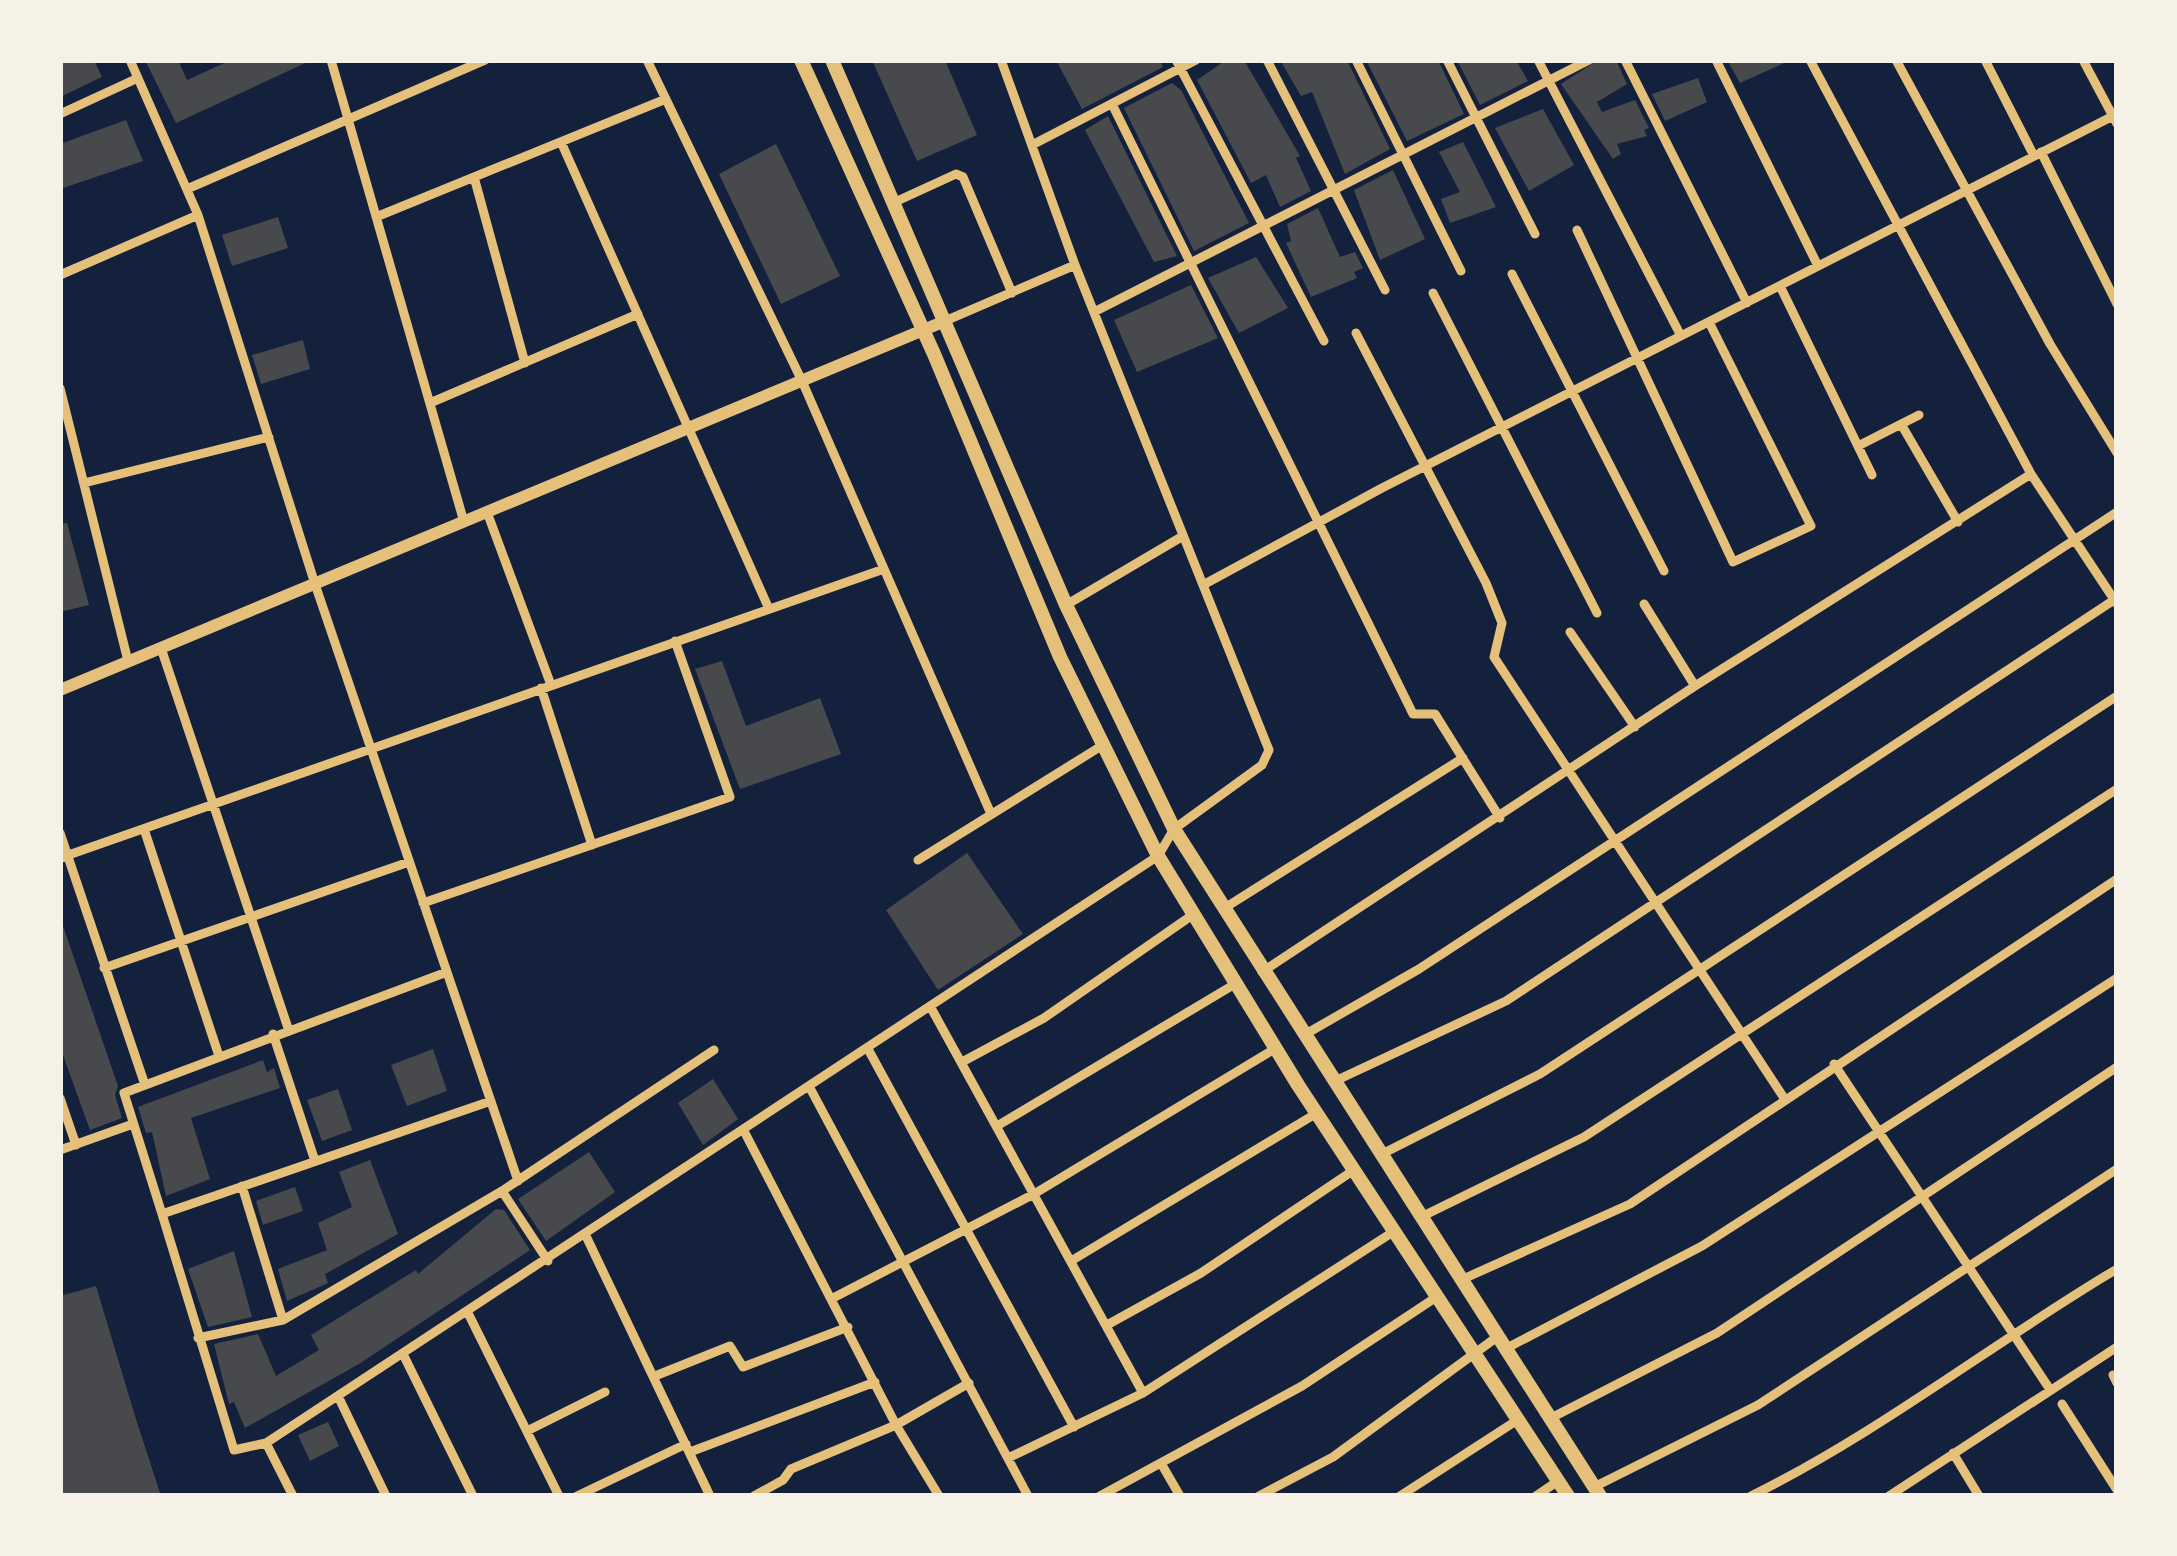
<svg xmlns="http://www.w3.org/2000/svg" width="2177" height="1556" viewBox="0 0 2177 1556" font-family="Quicksand,sans-serif">
	<style>
		.building { fill: #48494c }
		.lines { fill: none; stroke-linecap: round; stroke-linejoin: round }
		.minor { stroke: #e5c07b; stroke-width: 9 }
		.tertiary { stroke: #e5c07b; stroke-width: 12 }
		.secondary { stroke: #e5c07b; stroke-width: 14 }
	</style>
	<rect width="100%" height="100%" fill="#14213d"/>
	<path class="building" d="M 69,60 L 94,60 L 102,77 L 60,97 L 60,64 Z
		M 145,60 L 178,60 L 187,80 L 231,60 L 312,60 L 176,123 Z
		M 872,60 L 945,60 L 977,135 L 917,161 Z
		M 1056,60 L 1160,60 L 1163,67 L 1082,109 Z
		M 1226,60 L 1244,60 L 1300,156 L 1296,158 L 1311,191 L 1280,207 L 1266,175 L 1251,183 L 1197,80 Z
		M 1280,60 L 1347,60 L 1390,149 L 1345,174 L 1312,92 L 1301,96 Z
		M 1366,60 L 1438,60 L 1464,114 L 1407,141 Z
		M 1457,60 L 1516,60 L 1528,81 L 1480,105 Z
		M 1598,60 L 1616,60 L 1627,84 L 1597,102 L 1602,112 L 1635,100 L 1649,128 L 1644,130 L 1647,136 L 1617,144 L 1621,154 L 1613,159 L 1561,84 Z
		M 1727,60 L 1791,60 L 1740,83 Z
		M 1698,78 L 1707,102 L 1665,121 L 1652,94 Z
		M 1172,83 L 1181,90 L 1249,223 L 1194,251 L 1124,108 Z
		M 1543,109 L 1574,165 L 1529,191 L 1495,128 Z
		M 1108,116 L 1177,256 L 1154,262 L 1085,130 Z
		M 126,120 L 143,161 L 60,189 L 60,144 Z
		M 1463,142 L 1496,207 L 1450,223 L 1441,199 L 1460,192 L 1439,152 Z
		M 776,144 L 840,276 L 781,304 L 719,174 Z
		M 1393,170 L 1425,239 L 1380,260 L 1354,190 Z
		M 1318,208 L 1340,257 L 1355,252 L 1363,268 L 1354,272 L 1357,278 L 1311,297 L 1286,243 L 1291,241 L 1287,224 Z
		M 278,217 L 288,248 L 232,266 L 222,235 Z
		M 1256,257 L 1288,308 L 1239,333 L 1208,278 Z
		M 1191,285 L 1218,338 L 1137,372 L 1114,320 Z
		M 303,340 L 310,369 L 261,384 L 252,355 Z
		M 67,523 L 89,605 L 60,612 L 60,524 Z
		M 722,661 L 746,726 L 820,698 L 841,754 L 740,789 L 695,669 Z
		M 967,853 L 1023,934 L 938,990 L 886,910 Z
		M 61,920 L 118,1086 L 115,1095 L 122,1118 L 90,1130 L 60,1047 Z
		M 433,1049 L 447,1091 L 407,1106 L 391,1065 Z
		M 263,1060 L 267,1072 L 274,1068 L 280,1088 L 191,1118 L 210,1179 L 166,1196 L 152,1132 L 146,1133 L 138,1107 Z
		M 713,1079 L 738,1119 L 703,1145 L 678,1103 Z
		M 338,1089 L 352,1130 L 322,1141 L 307,1100 Z
		M 589,1152 L 615,1192 L 546,1241 L 518,1199 Z
		M 370,1160 L 398,1234 L 325,1274 L 328,1283 L 287,1301 L 278,1269 L 327,1250 L 318,1223 L 352,1207 L 339,1172 Z
		M 295,1187 L 303,1211 L 263,1225 L 256,1201 Z
		M 496,1209 L 504,1210 L 530,1250 L 359,1364 L 245,1428 L 234,1402 L 229,1404 L 214,1344 L 258,1334 L 276,1376 L 319,1350 L 311,1335 L 416,1270 L 418,1274 Z
		M 234,1251 L 252,1317 L 208,1327 L 188,1269 Z
		M 96,1286 L 135,1416 L 161,1496 L 60,1496 L 60,1296 Z
		M 328,1422 L 339,1446 L 310,1461 L 298,1435 Z"/>
	<g class="lines">
		<path class="minor" d="M 130,60 L 198,215 L 315,584 L 518,1181
			M 331,60 L 464,522
			M 647,60 L 802,381 L 991,814
			M 1176,60 L 1324,341
			M 1267,60 L 1385,290
			M 1356,60 L 1461,271
			M 1447,60 L 1535,234
			M 1538,60 L 1681,336
			M 1625,60 L 1747,303
			M 1716,60 L 1818,266
			M 1810,60 L 2031,474 L 2117,604
			M 1896,60 L 2050,344 L 2117,453
			M 1985,60 L 2034,156
			M 2083,60 L 2117,124
			M 1112,104 L 1413,714 L 1435,714 L 1500,818
			M 60,114 L 138,78
			M 561,142 L 769,609
			M 1032,145 L 1196,60
			M 2041,152 L 2117,304
			M 474,177 L 525,363
			M 187,189 L 485,60
			M 895,202 L 956,174 L 963,177 L 1012,293
			M 376,217 L 666,99
			M 1577,230 L 1733,562 L 1811,526 L 1709,322
			M 1512,274 L 1664,571
			M 60,275 L 198,215
			M 1780,286 L 1872,475
			M 1433,293 L 1597,613
			M 1094,312 L 1589,60
			M 945,321 L 1075,265
			M 1356,333 L 1486,583 L 1502,623 L 1494,657 L 1784,1098
			M 60,388 L 128,661
			M 430,403 L 638,314
			M 1901,424 L 1958,522
			M 1858,446 L 1919,415
			M 84,483 L 269,437
			M 487,512 L 551,685
			M 1203,585 L 1382,488 L 2117,114
			M 1644,604 L 1695,686
			M 1066,605 L 1183,536
			M 1570,632 L 1635,727
			M 161,648 L 288,1028
			M 541,688 L 592,845
			M 144,829 L 218,1053
			M 60,833 L 145,1085
			M 60,858 L 884,569
			M 918,860 L 1103,745
			M 423,903 L 730,797 L 675,641
			M 1223,909 L 1463,758
			M 104,968 L 409,862
			M 1262,972 L 1695,686 L 2031,474
			M 930,1006 L 1143,1393
			M 273,1034 L 315,1161
			M 1304,1035 L 1419,969 L 2117,512
			M 868,1049 L 1074,1427
			M 962,1062 L 1044,1018 L 1191,916
			M 1834,1064 L 2049,1388
			M 1333,1082 L 1506,1001 L 2117,598
			M 810,1088 L 1028,1496
			M 60,1098 L 76,1145
			M 491,1101 L 162,1214 L 234,1450 L 266,1443 L 1158,856 L 1174,829 L 1262,765 L 1269,750 L 1075,265 L 1001,60
			M 997,1126 L 1235,984
			M 744,1131 L 896,1425 L 939,1496
			M 60,1150 L 133,1124
			M 1380,1155 L 1540,1074 L 2117,696
			M 242,1186 L 283,1320
			M 502,1191 L 548,1261
			M 162,1214 L 124,1093 L 447,972
			M 1421,1217 L 1584,1137 L 2117,789
			M 586,1236 L 710,1496
			M 1071,1261 L 1317,1113
			M 1461,1280 L 1630,1204 L 2117,879
			M 833,1298 L 1034,1194 L 1276,1048
			M 468,1313 L 559,1496
			M 1107,1325 L 1201,1273 L 1354,1170
			M 198,1338 L 283,1320 L 502,1191 L 714,1050
			M 1505,1349 L 1702,1246 L 2117,978
			M 403,1354 L 473,1496
			M 2113,1375 L 2117,1383
			M 655,1376 L 730,1346 L 743,1367 L 848,1327
			M 338,1396 L 386,1496
			M 2062,1404 L 2117,1490
			M 1551,1418 L 1717,1333 L 2117,1067
			M 527,1431 L 605,1392
			M 266,1443 L 293,1496
			M 690,1452 L 875,1382
			M 1953,1453 L 1979,1496
			M 1008,1458 L 1143,1393 L 1393,1232
			M 1162,1465 L 1180,1496
			M 1594,1487 L 1758,1405 L 2117,1169
			M 577,1496 L 686,1444
			M 754,1496 L 783,1480 L 791,1469 L 896,1425 L 969,1383
			M 1100,1496 L 1302,1386 L 1435,1298
			M 1259,1496 L 1333,1457 L 1497,1337
			M 1400,1496 L 1516,1421
			M 1536,1496 L 1558,1481
			M 1751,1496 C 1879,1433 1994,1342 2117,1269
			M 1889,1496 L 2117,1347"/>
		<path class="tertiary" d="M 60,690 L 945,321"/>
		<path class="secondary" d="M 801,60 L 934,354 L 1060,657 L 1158,856 L 1298,1085 L 1568,1496
			M 832,60 L 1066,605 L 1174,829 L 1600,1496"/>
	</g>
	<rect width="2177" height="1556" fill="none" stroke="#f6f1e7" stroke-width="126"/>
</svg>
